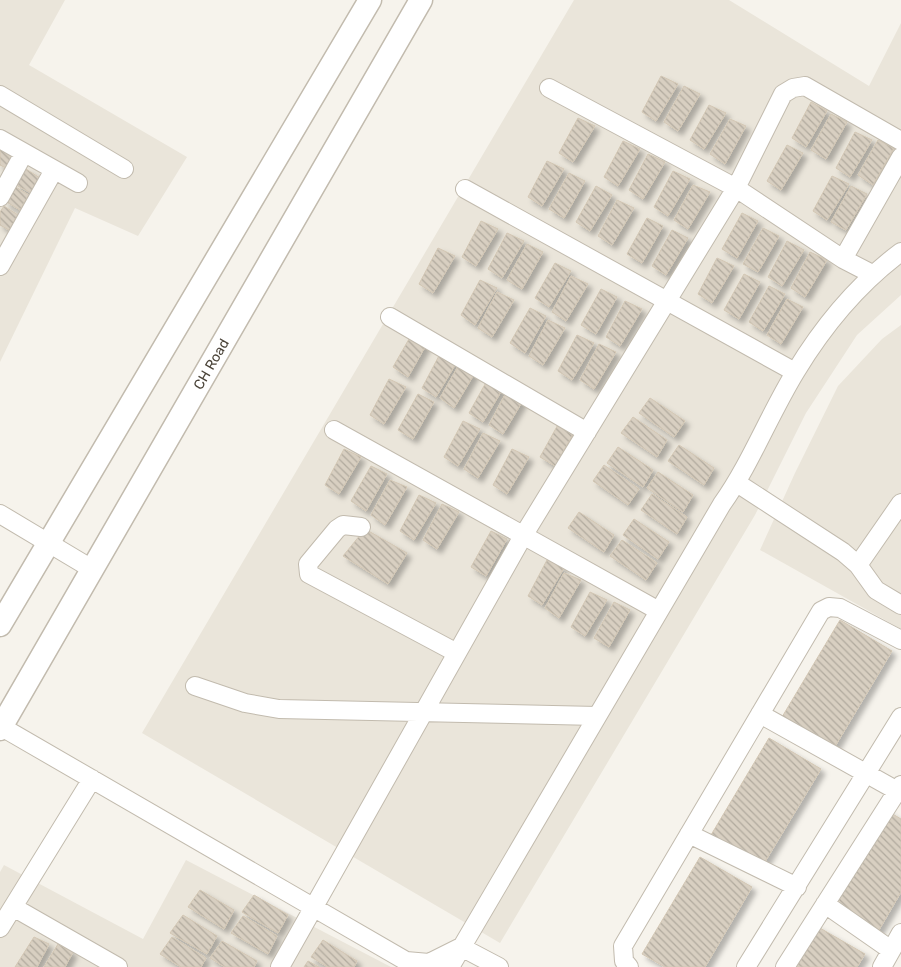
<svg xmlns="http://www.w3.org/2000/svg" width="901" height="967" viewBox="0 0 901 967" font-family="Rubik,sans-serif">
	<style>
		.residential { fill: #eae5da }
		.building { fill: url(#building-back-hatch); stroke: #d3c7b4; filter: url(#shadow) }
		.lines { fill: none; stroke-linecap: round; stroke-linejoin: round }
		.minor-casing { stroke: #c2bbae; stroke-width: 20 }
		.tertiary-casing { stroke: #c2bbae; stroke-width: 25 }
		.minor { stroke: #fff; stroke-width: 18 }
		.tertiary { stroke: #fff; stroke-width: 22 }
		.labels { text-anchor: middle; stroke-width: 4; stroke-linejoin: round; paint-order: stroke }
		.street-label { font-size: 14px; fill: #4b4439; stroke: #fff }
	</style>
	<defs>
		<pattern id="building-back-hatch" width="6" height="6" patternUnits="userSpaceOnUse" patternTransform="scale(1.25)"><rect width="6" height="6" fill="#d8cfc1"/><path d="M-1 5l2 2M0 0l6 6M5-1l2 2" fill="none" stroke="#b1aa9e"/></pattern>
		<filter id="shadow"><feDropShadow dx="4.5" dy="4.5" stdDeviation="2.5" flood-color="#0004"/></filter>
	</defs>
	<rect width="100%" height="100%" fill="#f6f3ec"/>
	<path class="residential" d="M 0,0 L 65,0 L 29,65 L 187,157 L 138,236 L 75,208 L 0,362 Z
		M 574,0 L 729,0 L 869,86 L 901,23 L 901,295 L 857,335 L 806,413 L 755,515 L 500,943 L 142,733 Z
		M 901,325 L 901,629 L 760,550 L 795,473 L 838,386 L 882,339 Z
		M 186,860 L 391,967 L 0,967 L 0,872 L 4,865 L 143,939 Z"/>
	<path class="building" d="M 661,76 L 678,84 L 656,121 L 642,112 Z
		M 684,86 L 700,94 L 678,131 L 664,122 Z
		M 811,102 L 827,111 L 806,147 L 792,138 Z
		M 709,105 L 726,113 L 704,149 L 690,140 Z
		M 831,114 L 847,122 L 826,159 L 811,150 Z
		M 578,118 L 595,126 L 573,162 L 559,153 Z
		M 730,119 L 746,126 L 725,164 L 710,154 Z
		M 855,132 L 872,140 L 850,177 L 836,168 Z
		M 878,140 L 894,148 L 873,185 L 858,175 Z
		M 623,141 L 640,149 L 618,186 L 604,177 Z
		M 0,145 L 15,153 L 6,168 L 0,165 Z
		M 787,145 L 803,153 L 781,190 L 767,181 Z
		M 648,154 L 665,162 L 643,199 L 629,190 Z
		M 547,161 L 564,169 L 542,206 L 528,197 Z
		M 26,169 L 40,178 L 31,193 L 16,185 Z
		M 673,171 L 690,179 L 668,216 L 654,207 Z
		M 569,173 L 585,181 L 564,218 L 549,209 Z
		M 832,176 L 849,184 L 827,220 L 813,211 Z
		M 693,185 L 710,192 L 688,229 L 674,220 Z
		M 14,186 L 29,195 L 20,210 L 5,201 Z
		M 596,186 L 612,195 L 590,231 L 576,222 Z
		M 851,186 L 867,194 L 846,230 L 831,222 Z
		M 617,200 L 634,208 L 612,245 L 598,236 Z
		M 4,206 L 18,215 L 9,230 L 0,225 L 0,212 Z
		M 742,213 L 758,221 L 737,258 L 722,249 Z
		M 647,218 L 663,226 L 642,263 L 627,254 Z
		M 481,221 L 498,229 L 476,266 L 462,257 Z
		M 763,228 L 779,236 L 758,272 L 743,264 Z
		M 672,230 L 688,238 L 666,275 L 652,266 Z
		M 507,233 L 524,241 L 502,278 L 488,269 Z
		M 787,241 L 804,250 L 782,286 L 768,277 Z
		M 527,244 L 543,252 L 522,289 L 507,280 Z
		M 438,248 L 455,256 L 433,293 L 419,284 Z
		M 810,252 L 827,260 L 805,297 L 791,288 Z
		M 717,258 L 734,266 L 712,303 L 698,294 Z
		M 555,263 L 571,271 L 549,307 L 535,298 Z
		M 744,274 L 760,282 L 739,319 L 724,310 Z
		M 571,276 L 588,284 L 566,321 L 552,312 Z
		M 480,280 L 497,288 L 475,325 L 461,315 Z
		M 769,286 L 785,294 L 763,331 L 749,322 Z
		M 601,289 L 617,297 L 596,334 L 581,325 Z
		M 497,292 L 514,300 L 492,337 L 478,328 Z
		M 787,299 L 803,307 L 781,344 L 767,335 Z
		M 625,301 L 642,309 L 620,346 L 606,337 Z
		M 530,308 L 546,316 L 525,353 L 510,343 Z
		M 548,320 L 565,328 L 543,365 L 529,356 Z
		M 413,332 L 429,340 L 408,377 L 393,367 Z
		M 577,335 L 594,343 L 572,380 L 558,371 Z
		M 599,344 L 616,352 L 594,389 L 580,380 Z
		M 441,352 L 458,360 L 436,397 L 422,388 Z
		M 460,363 L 476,371 L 454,408 L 440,398 Z
		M 489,377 L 505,385 L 483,422 L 469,413 Z
		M 389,379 L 406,387 L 384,424 L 370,415 Z
		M 508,389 L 525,397 L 503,434 L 489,425 Z
		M 418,394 L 434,402 L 413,439 L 398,430 Z
		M 650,398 L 685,421 L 674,437 L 639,413 Z
		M 633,417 L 667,440 L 657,457 L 621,433 Z
		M 463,421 L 480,429 L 458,466 L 444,457 Z
		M 560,421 L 576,429 L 555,466 L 540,457 Z
		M 483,433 L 500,441 L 478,478 L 464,469 Z
		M 679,445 L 714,468 L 704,485 L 668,461 Z
		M 618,447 L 653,470 L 643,487 L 607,463 Z
		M 344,449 L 361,457 L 339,494 L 325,485 Z
		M 512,449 L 529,457 L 507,494 L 493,485 Z
		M 604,465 L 639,489 L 628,505 L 593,481 Z
		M 371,466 L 387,474 L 366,511 L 351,501 Z
		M 658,472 L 693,495 L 683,512 L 647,488 Z
		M 390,480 L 407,487 L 385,525 L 371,515 Z
		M 652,494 L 687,517 L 677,534 L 641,510 Z
		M 419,495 L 436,503 L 414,540 L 400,531 Z
		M 442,504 L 459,512 L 437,549 L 423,540 Z
		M 579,512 L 614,535 L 604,552 L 568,528 Z
		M 634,519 L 669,542 L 658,559 L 623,535 Z
		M 365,529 L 407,553 L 388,584 L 343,556 Z
		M 491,531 L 507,539 L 486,576 L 471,567 Z
		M 622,540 L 657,563 L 646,580 L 610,556 Z
		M 547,560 L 564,568 L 542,605 L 528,596 Z
		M 564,573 L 581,580 L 559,618 L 545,608 Z
		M 590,592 L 607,600 L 585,636 L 571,627 Z
		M 614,602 L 630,610 L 609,647 L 594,638 Z
		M 840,620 L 892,651 L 834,748 L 782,717 Z
		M 769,738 L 821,769 L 763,865 L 711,835 Z
		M 881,807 L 901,819 L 901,892 L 876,935 L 824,905 Z
		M 700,857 L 752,887 L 705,967 L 665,967 L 642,954 Z
		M 200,890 L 234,910 L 224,929 L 188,907 Z
		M 254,895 L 288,915 L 278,933 L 242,912 Z
		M 183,915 L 217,936 L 207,954 L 170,933 Z
		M 243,916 L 277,936 L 268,954 L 231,933 Z
		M 813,924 L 865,954 L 857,967 L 787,967 Z
		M 34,937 L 49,944 L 37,967 L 15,967 Z
		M 172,937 L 206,958 L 201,967 L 181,967 L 160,954 Z
		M 323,940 L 357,961 L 354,967 L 328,967 L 311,957 Z
		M 222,941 L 257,961 L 254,967 L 225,967 L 210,958 Z
		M 58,944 L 73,952 L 65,967 L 44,967 Z
		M 308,961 L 319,967 L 304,967 Z"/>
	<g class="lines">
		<g class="minor-casing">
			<path id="minor" d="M 549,88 L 736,188 L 843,259 L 872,274
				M 0,95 L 124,169
				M 0,139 L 78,183
				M 465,189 L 795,372
				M 0,197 L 24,153
				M 843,259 L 901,157
				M 0,266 L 54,170
				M 390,317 L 587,432
				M 334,430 L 659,611
				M 737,483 L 843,552 L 858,565 L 876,590 L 901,605
				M 0,514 L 92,569
				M 361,527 L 343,525 L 337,529 L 308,564 L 309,574 L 457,653
				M 858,565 L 901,503
				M 195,686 L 245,703 L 279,709 L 597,716
				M 760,714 L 901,793
				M 0,726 L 406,961 L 429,963 L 461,947 L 499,967
				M 689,834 L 797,887
				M 825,904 L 891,950
				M 13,907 L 118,967
				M 0,928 L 92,779
				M 280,967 L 523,536 L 736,188 L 783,94 L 793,88 L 805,86 L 901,141
				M 450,967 L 722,504 C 751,463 769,415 796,371 C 824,325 858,284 901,252
				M 629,967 L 624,961 L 623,946 L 821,611 L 829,607 L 840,608 L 901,640
				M 746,967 L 901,717
				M 785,967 L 901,785
				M 882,967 L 901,933"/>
		</g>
		<g class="tertiary-casing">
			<path id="tertiary" d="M 0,625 L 370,0
				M 0,729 L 421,0"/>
		</g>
		<use href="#minor" class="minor"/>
		<use href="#tertiary" class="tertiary"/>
	</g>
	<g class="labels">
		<g class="street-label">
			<text transform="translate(211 364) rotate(-60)" y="5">CH Road</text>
		</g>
	</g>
</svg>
